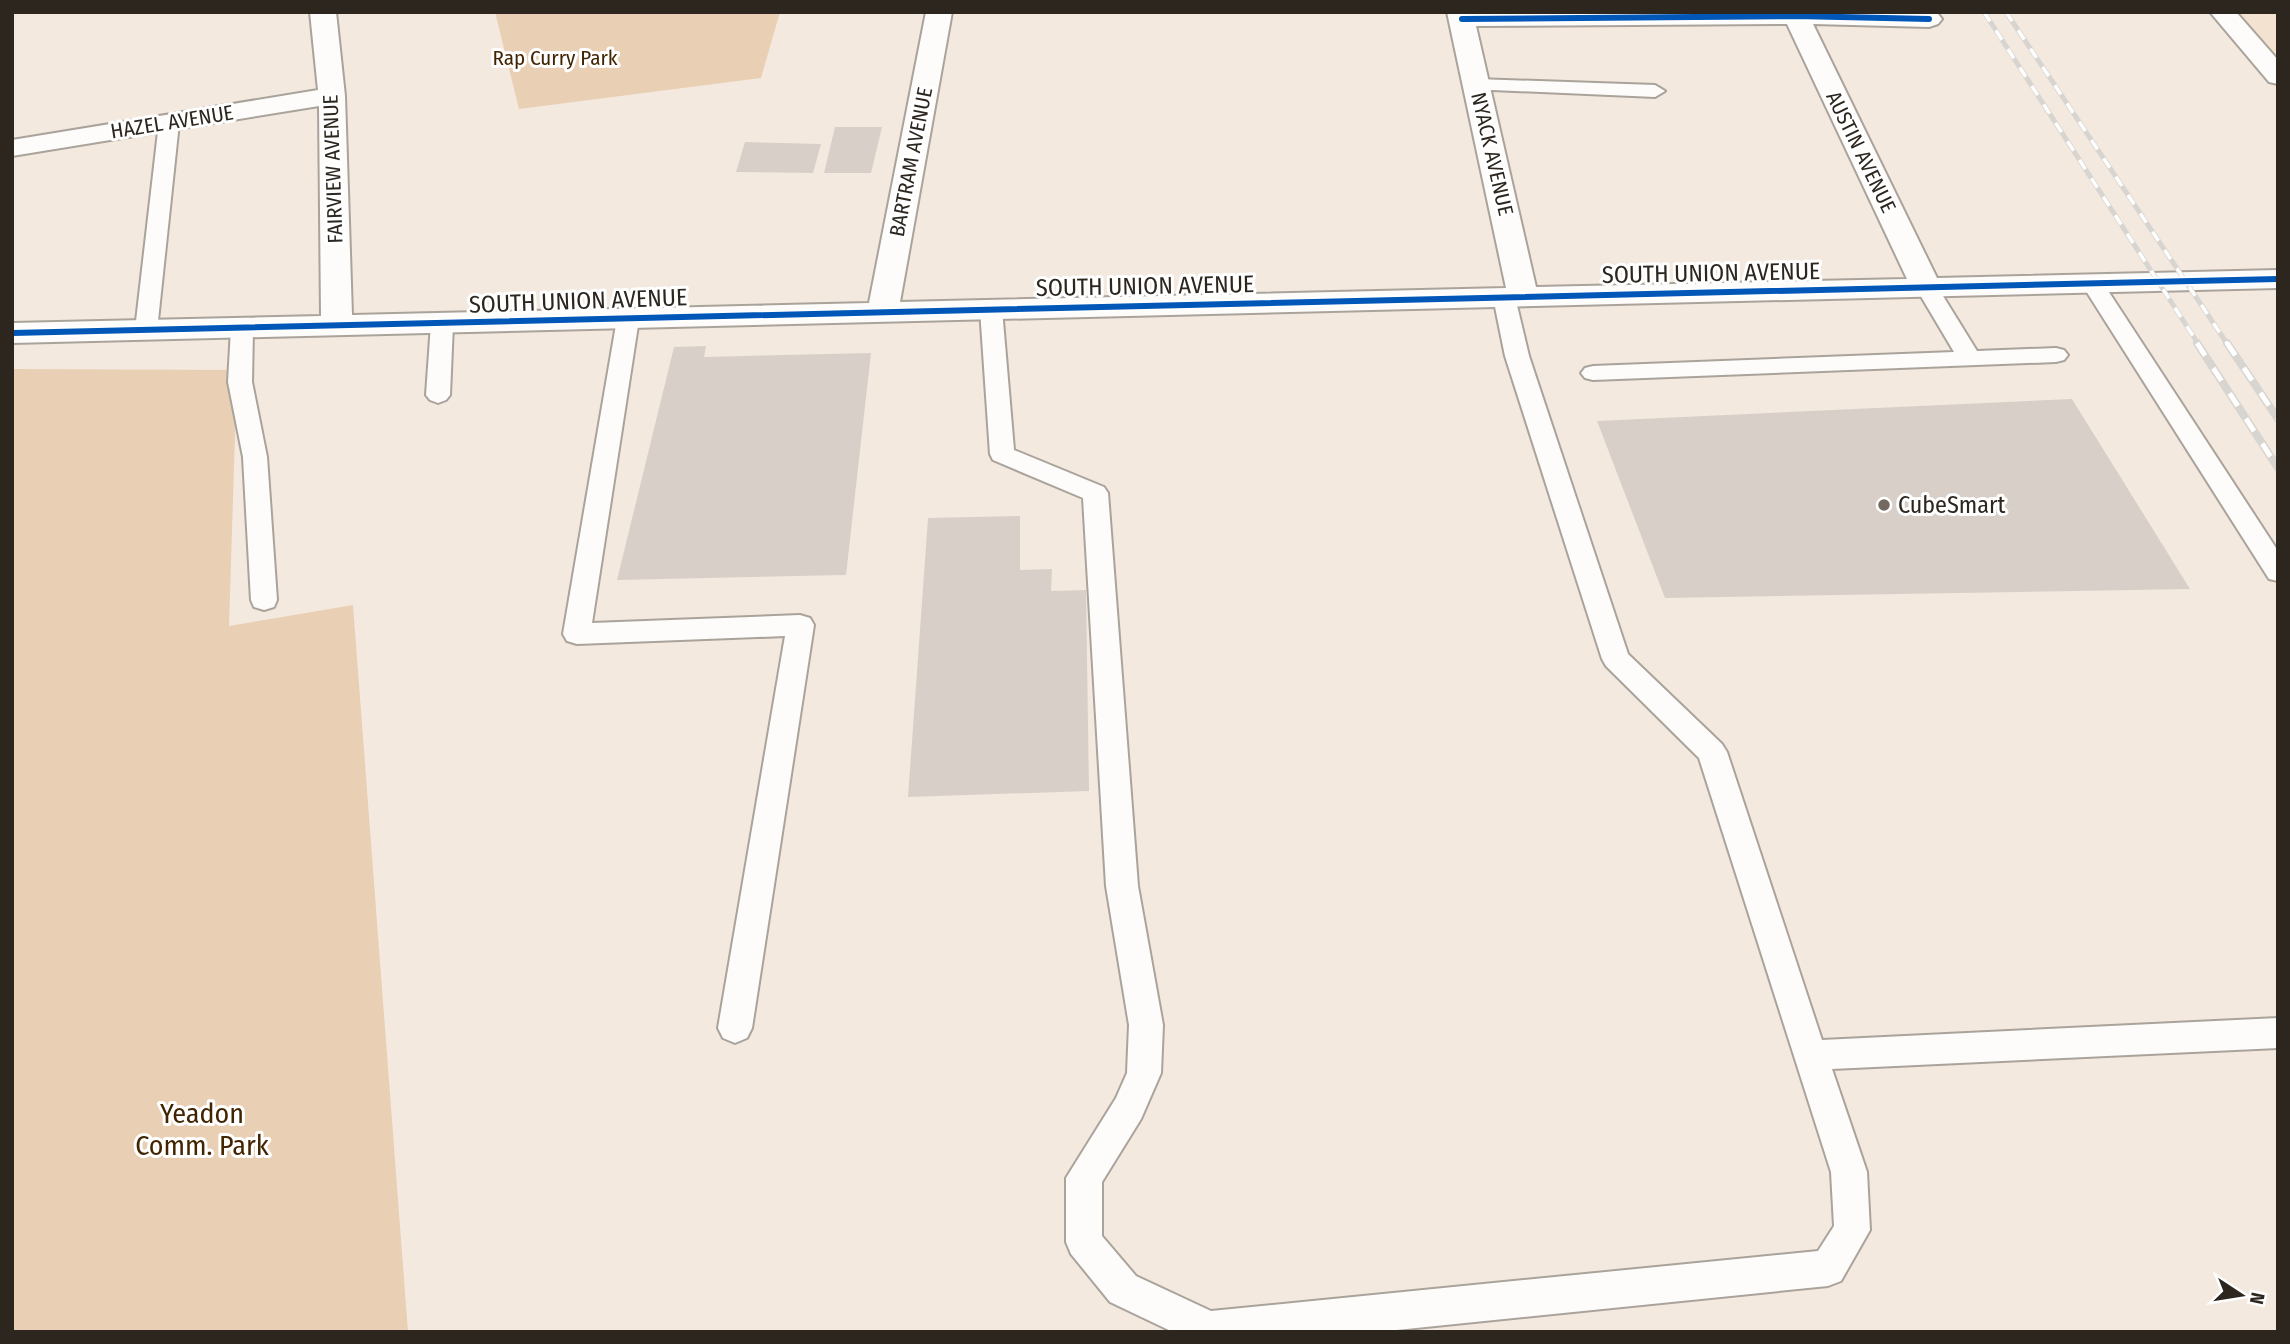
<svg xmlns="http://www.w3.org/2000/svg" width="2290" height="1344" viewBox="0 0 2290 1344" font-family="'Fira Sans Condensed',sans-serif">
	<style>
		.built { fill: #f3e2d0 }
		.green { fill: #e9cfb4 }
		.building { fill: #d8d0c8 }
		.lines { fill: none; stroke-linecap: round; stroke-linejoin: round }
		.lane-casing { stroke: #aaa39b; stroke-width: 4 }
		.street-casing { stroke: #aaa39b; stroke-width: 4 }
		.lane { fill: #fdfcfa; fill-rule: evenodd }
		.street { fill: #fdfcfa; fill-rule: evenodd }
		.rail-far1-casing { stroke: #d8d5d1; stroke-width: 5 }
		.rail-casing { stroke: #d8d5d1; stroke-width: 8 }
		.rail-far1 { stroke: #fff; stroke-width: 3.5; stroke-dasharray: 11; stroke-linecap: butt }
		.rail { stroke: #fff; stroke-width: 5; stroke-dasharray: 15; stroke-linecap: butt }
		.cycleway-casing { stroke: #fff; stroke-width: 10 }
		.cycleway { stroke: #0057b8; stroke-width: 6 }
		.poi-dot { fill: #726a62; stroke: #fff; stroke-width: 2.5 }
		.labels { text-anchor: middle; stroke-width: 6; stroke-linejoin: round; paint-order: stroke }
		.far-park-label { font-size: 21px; fill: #422500; stroke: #fff }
		.far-street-label { font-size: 21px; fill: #2c261f; stroke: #fff }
		.street-label { font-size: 24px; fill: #2c261f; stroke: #fff }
		.poi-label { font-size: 24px; fill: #2c261f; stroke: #fff; text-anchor: start }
		.near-park-label { font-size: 28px; fill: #422500; stroke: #fff }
	</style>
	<rect width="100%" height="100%" fill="#f3e9df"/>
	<path class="built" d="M 2236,12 L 2278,12 L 2278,60 Z"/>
	<path class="green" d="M 495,12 L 780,12 L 761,78 L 519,109 Z
		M 12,369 L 237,370 L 229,626 L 353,605 L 408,1332 L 12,1332 Z"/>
	<path class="building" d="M 835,127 L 882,127 L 871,173 L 824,173 Z
		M 745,142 L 821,144 L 813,173 L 736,172 Z
		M 706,346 L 704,357 L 871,353 L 846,575 L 617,580 L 674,347 Z
		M 2072,399 L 2190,589 L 1665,598 L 1597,421 Z
		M 1020,516 L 1020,570 L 1052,569 L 1051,591 L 1086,590 L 1089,791 L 908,797 L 928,518 Z"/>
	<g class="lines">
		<g class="lane-casing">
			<path id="lane" d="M 1476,79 L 1655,85 L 1665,91 L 1655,97 L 1469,89 L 1466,85 L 1469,81 Z
				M 169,117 L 176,119 L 179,123 L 157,330 L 154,335 L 138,335 L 135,330 L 159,123 L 162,119 Z
				M 2092,276 L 2100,278 L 2103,283 L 2278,551 L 2278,581 L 2269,579 L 2081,283 L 2084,278 Z
				M 1927,281 L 1935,283 L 1977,351 L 2056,348 L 2064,350 L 2068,355 L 2064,360 L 2056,362 L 1593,380 L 1585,378 L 1581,373 L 1585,368 L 1593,366 L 1954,352 L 1916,288 L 1919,283 Z
				M 1504,290 L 1512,292 L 1515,297 L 1529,356 L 1628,654 L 1722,744 L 1727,752 L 1822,1040 L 2278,1018 L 2278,1048 L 1832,1069 L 1867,1172 L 1870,1230 L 1841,1281 L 1828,1286 L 1377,1332 L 1173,1332 L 1110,1302 L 1071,1254 L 1066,1242 L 1066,1178 L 1116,1098 L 1127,1073 L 1129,1025 L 1106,886 L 1083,498 L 993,460 L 990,454 L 980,309 L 983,304 L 999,304 L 1002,309 L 1014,450 L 1104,487 L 1108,493 L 1138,886 L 1163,1025 L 1161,1073 L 1141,1119 L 1102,1182 L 1102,1236 L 1136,1276 L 1211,1311 L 1818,1251 L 1834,1226 L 1831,1172 L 1699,758 L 1606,666 L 1602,659 L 1505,356 L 1493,297 L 1496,292 Z
				M 628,312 L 636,314 L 639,319 L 592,623 L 800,615 L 810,618 L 814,625 L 752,1028 L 747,1038 L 735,1043 L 723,1038 L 718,1028 L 785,636 L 577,644 L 567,641 L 563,634 L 617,319 L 620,314 Z
				M 442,317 L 450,319 L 453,324 L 450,395 L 446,400 L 438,403 L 430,400 L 426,395 L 431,324 L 434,319 Z
				M 242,322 L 250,324 L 253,329 L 252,382 L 267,457 L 277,600 L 274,607 L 264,610 L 254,607 L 251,600 L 243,457 L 228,382 L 231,329 L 234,324 Z"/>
		</g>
		<g class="street-casing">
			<path id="street" d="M 310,12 L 336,12 L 345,96 L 352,315 L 869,303 L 926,12 L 952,12 L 900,302 L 1506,288 L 1447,12 L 1938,14 L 1942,19 L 1938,24 L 1929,27 L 1813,24 L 1937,278 L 2278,270 L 2278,288 L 12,343 L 12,323 L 321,316 L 319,106 L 12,156 L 12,140 L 318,90 ZM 1787,24 L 1907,279 L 1536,287 L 1476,26 Z
				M 2210,12 L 2236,12 L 2278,60 L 2278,84 L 2269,82 Z"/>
		</g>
		<use href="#lane" class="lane"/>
		<use href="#street" class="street"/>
		<g class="rail-far1-casing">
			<path id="rail-far1" d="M 1984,12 L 2199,345
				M 2006,12 L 2228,345"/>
		</g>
		<g class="rail-casing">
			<path id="rail" d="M 2197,343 L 2278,468
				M 2227,343 L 2278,419"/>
		</g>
		<use href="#rail-far1" class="rail-far1"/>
		<use href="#rail" class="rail"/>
		<g class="cycleway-casing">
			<path id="cycleway" d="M 1462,19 L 1796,16 L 1929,19
				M 12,333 L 2278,279"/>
		</g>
		<use href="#cycleway" class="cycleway"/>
	</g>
	<circle class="poi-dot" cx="1884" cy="505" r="7"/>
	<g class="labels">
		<g class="far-park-label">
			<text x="555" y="65">Rap Curry Park</text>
		</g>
		<g class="far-street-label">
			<text transform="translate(172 122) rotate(-9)" y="7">HAZEL AVENUE</text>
			<text transform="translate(1861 152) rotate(64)" y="7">AUSTIN AVENUE</text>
			<text transform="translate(1492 154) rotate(77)" y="7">NYACK AVENUE</text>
			<text transform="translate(911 162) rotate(-79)" y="7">BARTRAM AVENUE</text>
			<text transform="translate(333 169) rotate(-92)" y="7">FAIRVIEW AVENUE</text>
		</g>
		<g class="street-label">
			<text transform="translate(1711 273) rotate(-1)" y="8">SOUTH UNION AVENUE</text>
			<text transform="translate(1145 286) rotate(-1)" y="8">SOUTH UNION AVENUE</text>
			<text transform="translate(578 301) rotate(-2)" y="8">SOUTH UNION AVENUE</text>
		</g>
		<g class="poi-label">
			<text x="1898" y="513">CubeSmart</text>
		</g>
		<g class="near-park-label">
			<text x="202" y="1123">Yeadon<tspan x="202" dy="32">Comm. Park</tspan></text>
		</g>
	</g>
	<rect width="2290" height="1344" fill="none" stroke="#2c261f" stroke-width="28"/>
	<g transform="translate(2241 1295) rotate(102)" stroke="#ffffff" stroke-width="5" paint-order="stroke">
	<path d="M0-5L12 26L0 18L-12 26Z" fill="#2c261f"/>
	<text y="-10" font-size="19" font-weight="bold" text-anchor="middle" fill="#2c261f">N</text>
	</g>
</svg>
